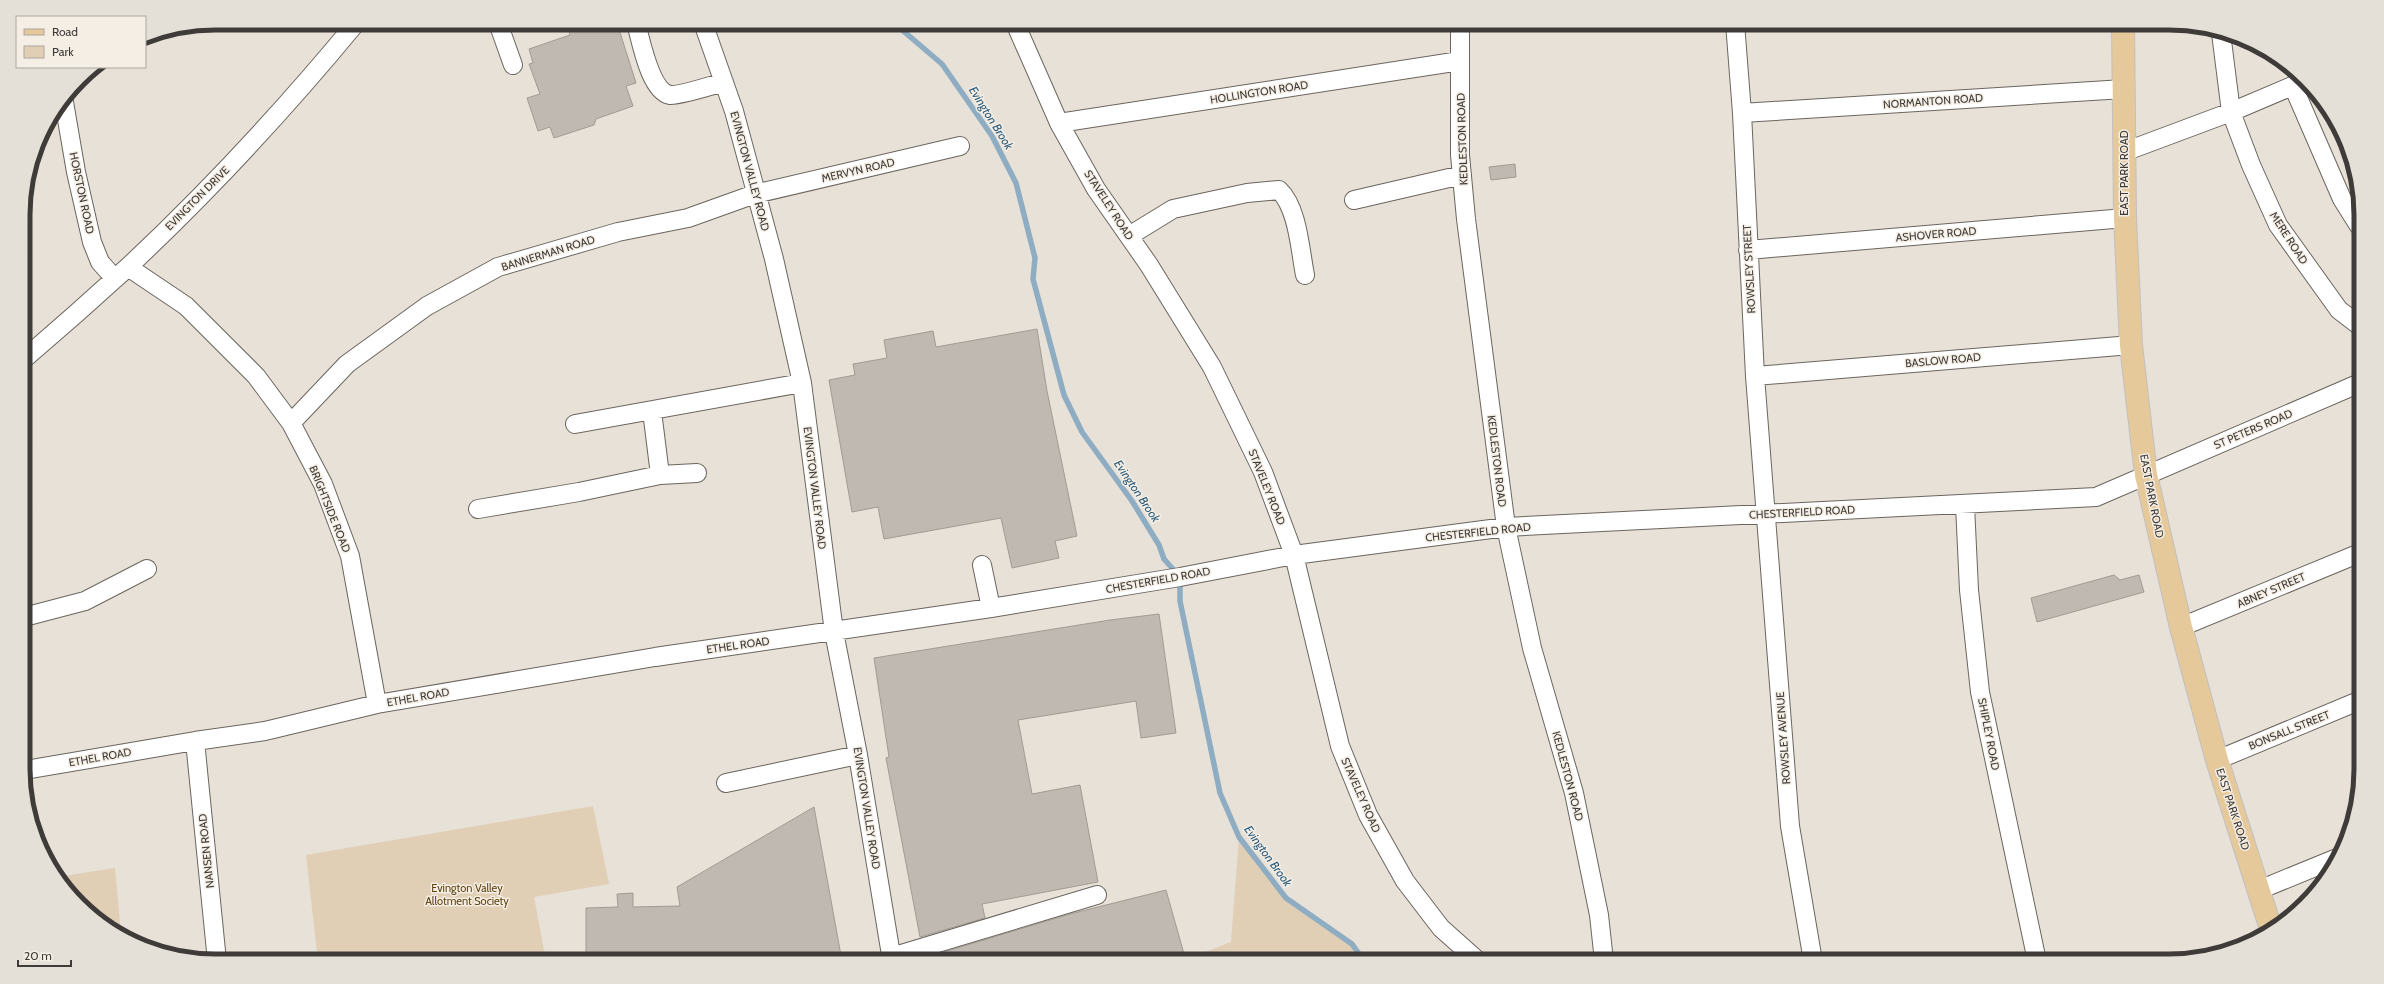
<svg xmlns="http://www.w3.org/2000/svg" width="2384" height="984" viewBox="0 0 2384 984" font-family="Cabin,sans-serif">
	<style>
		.green { fill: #e0ceb5 }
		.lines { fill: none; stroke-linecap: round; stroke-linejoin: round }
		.stream { stroke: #8fadc2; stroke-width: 5.5 }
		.building { fill: #bfb9b1; stroke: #a19c93 }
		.minor-casing { stroke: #6b655e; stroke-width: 20 }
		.major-casing { stroke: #c1c0bf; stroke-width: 24 }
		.minor { stroke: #fff; stroke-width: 18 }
		.major { stroke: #e6c99b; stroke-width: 22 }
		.labels { text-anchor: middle; stroke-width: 3; stroke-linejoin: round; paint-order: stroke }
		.street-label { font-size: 11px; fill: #3e3b38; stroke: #f4eee5 }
		.park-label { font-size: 11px; fill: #5f420e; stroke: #f4eee5 }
		.water-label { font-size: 12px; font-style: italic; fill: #285a7b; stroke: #f4eee5 }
		.rim { fill: none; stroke: #3e3b38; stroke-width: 5 }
	</style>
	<rect width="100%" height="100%" fill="#e7e1d8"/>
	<path class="green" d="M 593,806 L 609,884 L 534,897 L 546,961 L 318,961 L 306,855 Z
		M 1239,837 L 1286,898 L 1352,944 L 1364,961 L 1211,961 L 1205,952 L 1231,942 Z
		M 115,868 L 121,934 C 96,920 71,901 57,877 Z"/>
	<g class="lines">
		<path class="stream" d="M 897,23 L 901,29 L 942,64 L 992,136 L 1016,183 L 1035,258 L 1033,279 L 1064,395 L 1082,432 L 1132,501 L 1159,545 L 1164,559 L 1180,577 L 1180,601 L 1220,793 L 1239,837 L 1286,898 L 1352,944 L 1364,961"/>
	</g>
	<path class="building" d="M 566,23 L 617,23 L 636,83 L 626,86 L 633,106 L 596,119 L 594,125 L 554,138 L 550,127 L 538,131 L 527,98 L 540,94 L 529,64 L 533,63 L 529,49 L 570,35 Z
		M 1515,164 L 1516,177 L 1491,180 L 1489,167 Z
		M 1037,329 L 1047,391 L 1077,536 L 1055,541 L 1059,558 L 1012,568 L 1001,518 L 884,539 L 878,507 L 852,512 L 829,380 L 855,375 L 853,364 L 887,358 L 884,340 L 933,331 L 936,347 Z
		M 2114,575 L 2120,580 L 2139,575 L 2144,592 L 2037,622 L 2031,598 Z
		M 1159,614 L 1176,733 L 1141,738 L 1136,701 L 1018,720 L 1032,794 L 1080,785 L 1098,882 L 982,904 L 985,918 L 920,937 L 886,758 L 889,757 L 874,658 L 1110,620 Z
		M 814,807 L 842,961 L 586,961 L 586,908 L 618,907 L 617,894 L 633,893 L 633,907 L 680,906 L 677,887 Z
		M 1166,890 L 1186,961 L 924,961 L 924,958 L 1070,914 Z"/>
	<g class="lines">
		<g class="minor-casing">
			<path id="minor" d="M 498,23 L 513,65
				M 636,23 C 641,41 650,91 670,95 C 678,96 714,85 724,82
				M 703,23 L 734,111 L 774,259 L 802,383 L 834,632 L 858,755 L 892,961
				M 1015,23 L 1059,123 L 1096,189 L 1149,265 L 1212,367 L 1263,472 L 1294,555 L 1340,746 L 1368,815 L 1405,881 L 1441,928 L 1478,961
				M 1460,23 L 1460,155 L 1466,219 L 1506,527 L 1532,648 L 1574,793 L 1599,915 L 1604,961
				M 1735,23 L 1742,113 L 1755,376 L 1790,826 L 1813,961
				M 2221,33 L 2231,112 L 2251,165 L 2278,225 L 2339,310 L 2360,326
				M 2293,86 L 2342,199 L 2359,226
				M 64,102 L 76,172 L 92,242 L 100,262 L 115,279
				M 1742,113 L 2124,89
				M 1059,123 L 1460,61
				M 2124,152 L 2231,112 L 2304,81
				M 1354,200 L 1462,175
				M 1129,236 L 1173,209 L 1247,193 L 1279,190 C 1298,208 1300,250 1305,275
				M 1748,250 L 2125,218
				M 128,267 L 186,306 L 256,376 L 291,423 L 323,484 L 350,556 L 377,704
				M 24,359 C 59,329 94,298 128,267 C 209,191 285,109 356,23
				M 1755,376 L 2131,345
				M 652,411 L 660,475
				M 291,423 L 347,364 L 427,306 L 498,267 L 618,232 L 688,218 L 755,194 L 960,146
				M 575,424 L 802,383
				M 1965,505 L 1969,590 L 1980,692 L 2037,961
				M 478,509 L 579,492 L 660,475 L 697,473
				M 982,565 L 991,608
				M 24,617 L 85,601 L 147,569
				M 2181,627 L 2360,553
				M 195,741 L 217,961
				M 2217,760 L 2361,700
				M 25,770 L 195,741 L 265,731 L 377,704 L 655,657 L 991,608 L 1180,577 L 1294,555 L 1506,527 L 2096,497 L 2360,383
				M 726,783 L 858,755
				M 2259,890 L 2337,858
				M 891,957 L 1097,895"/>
		</g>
		<g class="major-casing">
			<path id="major" d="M 2123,23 L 2125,218 L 2131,345 L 2146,475 L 2181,627 L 2217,760 L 2271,929"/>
		</g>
		<use href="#minor" class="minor"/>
		<use href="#major" class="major"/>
	</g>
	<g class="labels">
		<g class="street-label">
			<text transform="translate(1259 92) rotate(-9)" y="4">HOLLINGTON ROAD</text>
			<text transform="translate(1933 101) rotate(-4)" y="4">NORMANTON ROAD</text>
			<text transform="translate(1462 139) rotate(-92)" y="4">KEDLESTON ROAD</text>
			<text transform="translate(858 170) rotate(-13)" y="4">MERVYN ROAD</text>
			<text transform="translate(750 171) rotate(75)" y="4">EVINGTON VALLEY ROAD</text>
			<text transform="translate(2124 173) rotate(-90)" y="4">EAST PARK ROAD</text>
			<text transform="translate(82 193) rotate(78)" y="4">HORSTON ROAD</text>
			<text transform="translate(197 198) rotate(-45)" y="4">EVINGTON DRIVE</text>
			<text transform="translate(1109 205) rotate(57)" y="4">STAVELEY ROAD</text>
			<text transform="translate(1936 234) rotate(-5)" y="4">ASHOVER ROAD</text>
			<text transform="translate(2289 238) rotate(57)" y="4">MERE ROAD</text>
			<text transform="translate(548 253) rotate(-17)" y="4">BANNERMAN ROAD</text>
			<text transform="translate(1749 269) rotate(-93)" y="4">ROWSLEY STREET</text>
			<text transform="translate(1943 360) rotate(-5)" y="4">BASLOW ROAD</text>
			<text transform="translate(2253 429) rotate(-23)" y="4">ST PETERS ROAD</text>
			<text transform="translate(1497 461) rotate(83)" y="4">KEDLESTON ROAD</text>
			<text transform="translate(1267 487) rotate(68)" y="4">STAVELEY ROAD</text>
			<text transform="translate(815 488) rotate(83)" y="4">EVINGTON VALLEY ROAD</text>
			<text transform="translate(2152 496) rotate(79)" y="4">EAST PARK ROAD</text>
			<text transform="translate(330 509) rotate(68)" y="4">BRIGHTSIDE ROAD</text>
			<text transform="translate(1802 512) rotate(-3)" y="4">CHESTERFIELD ROAD</text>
			<text transform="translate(1478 532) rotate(-6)" y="4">CHESTERFIELD ROAD</text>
			<text transform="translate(1158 580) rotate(-10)" y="4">CHESTERFIELD ROAD</text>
			<text transform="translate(2271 590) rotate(-23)" y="4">ABNEY STREET</text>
			<text transform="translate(738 645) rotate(-8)" y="4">ETHEL ROAD</text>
			<text transform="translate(418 697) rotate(-10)" y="4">ETHEL ROAD</text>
			<text transform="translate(2289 730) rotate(-22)" y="4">BONSALL STREET</text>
			<text transform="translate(1989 734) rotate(79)" y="4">SHIPLEY ROAD</text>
			<text transform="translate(1783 738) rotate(-94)" y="4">ROWSLEY AVENUE</text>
			<text transform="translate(100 757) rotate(-10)" y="4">ETHEL ROAD</text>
			<text transform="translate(1568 776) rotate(75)" y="4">KEDLESTON ROAD</text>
			<text transform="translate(1361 795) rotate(66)" y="4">STAVELEY ROAD</text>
			<text transform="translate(867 808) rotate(81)" y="4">EVINGTON VALLEY ROAD</text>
			<text transform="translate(2233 809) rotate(72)" y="4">EAST PARK ROAD</text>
			<text transform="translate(206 851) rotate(-96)" y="4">NANSEN ROAD</text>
		</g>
		<g class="park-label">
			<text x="467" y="892">Evington Valley<tspan x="467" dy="13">Allotment Society</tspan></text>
		</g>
		<g class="water-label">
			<text transform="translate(991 118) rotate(58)" y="4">Evington Brook</text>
			<text transform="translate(1137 491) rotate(56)" y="4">Evington Brook</text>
			<text transform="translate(1268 856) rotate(54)" y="4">Evington Brook</text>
		</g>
	</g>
	<path d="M0 0H2384V984H0ZM215 30H2169A185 185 0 0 1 2354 215V769A185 185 0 0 1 2169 954H215A185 185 0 0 1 30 769V215A185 185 0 0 1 215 30Z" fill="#e5e0d7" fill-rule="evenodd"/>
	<path class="rim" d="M215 30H2169A185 185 0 0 1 2354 215V769A185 185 0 0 1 2169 954H215A185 185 0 0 1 30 769V215A185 185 0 0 1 215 30Z"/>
	<rect x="16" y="16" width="130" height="52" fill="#f4eee5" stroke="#aba6a0"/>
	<rect x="24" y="29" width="20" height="6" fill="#e6c99b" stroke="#aba6a0"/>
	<text x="52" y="36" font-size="12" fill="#3e3b38">Road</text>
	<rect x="24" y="46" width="20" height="12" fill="#e0ceb5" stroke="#aba6a0"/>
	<text x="52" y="56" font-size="12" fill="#3e3b38">Park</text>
	<path d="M18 960v6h53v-6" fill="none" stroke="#3e3b38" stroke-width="2"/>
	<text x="24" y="960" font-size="12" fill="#3e3b38" stroke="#f4eee5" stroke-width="3" paint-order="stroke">20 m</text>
</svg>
